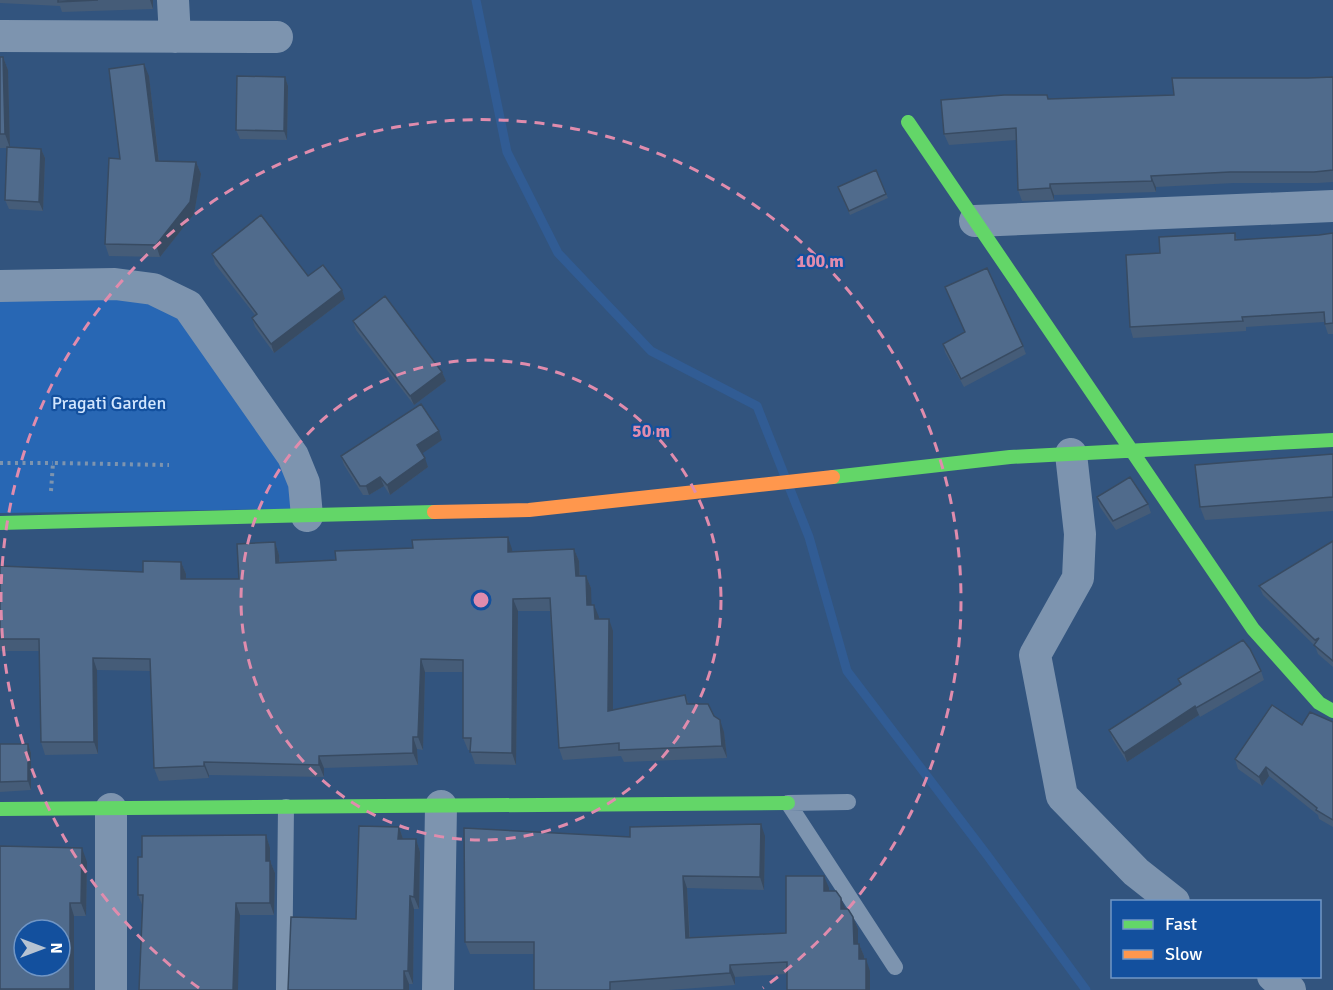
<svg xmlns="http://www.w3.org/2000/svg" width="1333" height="990" viewBox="0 0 1333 990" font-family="Signika,sans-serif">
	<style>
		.green { fill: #2867b4 }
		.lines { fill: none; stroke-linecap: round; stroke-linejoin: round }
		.stream { stroke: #315c94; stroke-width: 9 }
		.path { stroke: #7d94af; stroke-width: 4; stroke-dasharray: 3 4.5; stroke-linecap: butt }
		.lane { stroke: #7d94af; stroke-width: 16 }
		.street { stroke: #7d94af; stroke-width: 32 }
		.fast { stroke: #63d668; stroke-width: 14 }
		.slow { stroke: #ff974d; stroke-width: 14 }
		.wall { fill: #455c78 }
		.shaded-wall { fill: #384b62 }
		.building { fill: #506b8c; stroke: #384b62; stroke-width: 1.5; fill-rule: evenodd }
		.ring { fill: none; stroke: #e08cad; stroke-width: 3; stroke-dasharray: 10 8 }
		.labels { text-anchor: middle; stroke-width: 4.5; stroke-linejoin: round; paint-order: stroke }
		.park-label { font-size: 18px; fill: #d2e6fe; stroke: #13509e }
		.centre { fill: #e08cad; stroke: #13509e; stroke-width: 3 }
		.ring-label { font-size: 18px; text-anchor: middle; font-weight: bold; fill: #e08cad; stroke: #13509e; stroke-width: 4.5; stroke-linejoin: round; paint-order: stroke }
	</style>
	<rect width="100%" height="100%" fill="#32547e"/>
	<path class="green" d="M 151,294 L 185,312 L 289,459 L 302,509 L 0,513 L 0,295 Z"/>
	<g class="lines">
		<path class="stream" d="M 476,0 L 507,152 L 558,253 L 651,351 L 757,406 L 809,537 L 847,671 L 987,855 L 1086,990"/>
		<path class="path" d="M 0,463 L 53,463
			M 51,491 L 53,463 L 169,465"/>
		<path class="lane" d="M 788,803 L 895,967
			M 788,803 L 848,802
			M 284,990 L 286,807"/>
		<path class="street" d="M 173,0 L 175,37
			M 0,36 L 277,37
			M 975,221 L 1333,206
			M 0,286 L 115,284 L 153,289 L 188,306 L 293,456 L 304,483 L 307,516
			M 1071,454 L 1080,534 L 1078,578 L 1035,655 L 1062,796 L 1136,872 L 1174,902
			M 1273,976 L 1290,990
			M 111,990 L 111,809
			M 438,990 L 441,806"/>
		<path class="fast" d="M 908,122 L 1253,629 L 1319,703 L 1333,711
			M 833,477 L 1010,457 L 1333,440
			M 0,523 L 434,512
			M 0,809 L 788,803"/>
		<path class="slow" d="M 434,512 L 529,510 L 833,477"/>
	</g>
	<path class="wall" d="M 0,0 L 153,0 L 153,9 L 62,12 L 60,6 L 0,3 Z
		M 0,57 L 3,57 L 8,70 L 10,147 L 41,149 L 45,158 L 43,211 L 9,209 L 5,200 L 7,148 L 0,148 Z
		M 149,76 L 159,161 L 196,162 L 201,174 L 194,214 L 160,257 L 109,256 L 105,244 L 120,159 Z
		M 285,77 L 288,86 L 287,140 L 240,139 L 236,130 Z
		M 1333,77 L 1333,182 L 1318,183 L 1234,183 L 1156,187 L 1156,192 L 1054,195 L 1054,200 L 1022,201 L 1018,190 L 1016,140 L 949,145 L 944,134 L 1049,99 L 1174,95 L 1308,78 Z
		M 840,192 L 886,194 L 888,198 L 850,215 Z
		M 1235,233 L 1237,240 L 1319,235 L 1333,233 L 1333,334 L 1328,334 L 1324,322 L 1246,327 L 1246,331 L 1133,338 L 1130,327 L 1160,253 Z
		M 212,254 L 308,276 L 345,299 L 274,353 L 255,327 L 252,318 L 255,315 L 215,264 Z
		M 945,287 L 1023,346 L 1026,354 L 964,387 L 945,352 L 943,344 L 965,332 Z
		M 353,321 L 442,372 L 446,381 L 414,405 L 356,330 Z
		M 442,440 L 422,453 L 428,467 L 390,495 L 384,486 L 369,495 L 363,495 L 344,465 L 341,456 Z
		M 1333,454 L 1333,511 L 1205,520 L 1200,507 Z
		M 1097,497 L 1148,504 L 1151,513 L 1116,530 L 1100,507 Z
		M 1333,541 L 1333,667 L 1318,654 L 1315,646 L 1263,595 L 1259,586 Z
		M 275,542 L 279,555 L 280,563 L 512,549 L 512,551 L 574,549 L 579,561 L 580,576 L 586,576 L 591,588 L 591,605 L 599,617 L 599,619 L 613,631 L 613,710 L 685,695 L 689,704 L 714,716 L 724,732 L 727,758 L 624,762 L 621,756 L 563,760 L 559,748 L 550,611 L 518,611 L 516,765 L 475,764 L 470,750 L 468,750 L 463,738 L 463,672 L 425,672 L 423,750 L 417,749 L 418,765 L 324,768 L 324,777 L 209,775 L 209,778 L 159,781 L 154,768 L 151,671 L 97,670 L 98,754 L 45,755 L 41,742 L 39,651 L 0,651 L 0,566 L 143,572 L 181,562 L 186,574 L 186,579 L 239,579 Z
		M 1261,671 L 1264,680 L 1200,717 L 1199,715 L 1127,762 L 1113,740 L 1109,730 L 1180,685 L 1178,679 Z
		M 1333,722 L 1333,827 L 1319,819 L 1318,815 L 1269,776 L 1262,786 L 1238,769 L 1235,759 L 1302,725 Z
		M 0,744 L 28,744 L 31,753 L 31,790 L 0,792 Z
		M 399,827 L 403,839 L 416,839 L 420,852 L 419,909 L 414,909 L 413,984 L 409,984 L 356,919 Z
		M 266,835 L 270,848 L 270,861 L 275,873 L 274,915 L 240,915 L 143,907 L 138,895 L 142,857 Z
		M 765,836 L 764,890 L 687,888 L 690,937 L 786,933 L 824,876 L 829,891 L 853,917 L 858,929 L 858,944 L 859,944 L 864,956 L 864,959 L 870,971 L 870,990 L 787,974 L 735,977 L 735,985 L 669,990 L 534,990 L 534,954 L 470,954 L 465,942 L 630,837 Z
		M 0,846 L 87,862 L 86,916 L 74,916 L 74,990 L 0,990 Z"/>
	<path class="shaded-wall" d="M 150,0 L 153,0 L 153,9 Z
		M 3,57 L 8,70 L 10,148 L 5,134 Z
		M 144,64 L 149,76 L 160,173 L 156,161 Z
		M 285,77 L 288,86 L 287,140 L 284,131 Z
		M 41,149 L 45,158 L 43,211 L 39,202 Z
		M 196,162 L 201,174 L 194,214 L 160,257 L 156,245 Z
		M 1151,176 L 1156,187 L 1156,192 L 1152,181 Z
		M 1050,184 L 1054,195 L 1054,200 L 1050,188 Z
		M 342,290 L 345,299 L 274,353 L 271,344 Z
		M 442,372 L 446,381 L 414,405 L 410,396 Z
		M 439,431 L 442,440 L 420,455 L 417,445 Z
		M 425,458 L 428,467 L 390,495 L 387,485 Z
		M 380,477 L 384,486 L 369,495 L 366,486 Z
		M 508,537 L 512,549 L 513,564 L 508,552 Z
		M 275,542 L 279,555 L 280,576 L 276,563 Z
		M 574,549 L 579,561 L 580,588 L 576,576 Z
		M 181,562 L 186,574 L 186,592 L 181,579 Z
		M 586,576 L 591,588 L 592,617 L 587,605 Z
		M 513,599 L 518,611 L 516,765 L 512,753 Z
		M 594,605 L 599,617 L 599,632 L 595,619 Z
		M 609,619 L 613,631 L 613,723 L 608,711 Z
		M 93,658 L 97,670 L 98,754 L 94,742 Z
		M 421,659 L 425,672 L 423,750 L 418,737 Z
		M 1195,706 L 1199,715 L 1127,762 L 1124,753 Z
		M 720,720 L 724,732 L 727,758 L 722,746 Z
		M 413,737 L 417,749 L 418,765 L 413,753 Z
		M 28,744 L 31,753 L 31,790 L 28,781 Z
		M 319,756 L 324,768 L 324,777 L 319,765 Z
		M 204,762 L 209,775 L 209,778 L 204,766 Z
		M 1266,767 L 1269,776 L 1262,786 L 1259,777 Z
		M 761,824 L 765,836 L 764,890 L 760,877 Z
		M 399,827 L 403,839 L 398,839 Z
		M 266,835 L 270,848 L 270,861 L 275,873 L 274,915 L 270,903 L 266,861 Z
		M 416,839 L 420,852 L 419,909 L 414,897 Z
		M 82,848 L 87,862 L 86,916 L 81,903 Z
		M 683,876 L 687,888 L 690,950 L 686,938 Z
		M 824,876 L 829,888 L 829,903 L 824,891 Z
		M 410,896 L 414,909 L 413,984 L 408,971 Z
		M 841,898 L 846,910 L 841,909 Z
		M 70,903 L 74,916 L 74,990 L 70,990 Z
		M 236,903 L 240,915 L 238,990 L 233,990 Z
		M 853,917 L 858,929 L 858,956 L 854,944 Z
		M 859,944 L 864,956 L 864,971 L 859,959 Z
		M 866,959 L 870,971 L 870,990 L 866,990 Z
		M 730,965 L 735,977 L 735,985 L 730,973 Z
		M 404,971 L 409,984 L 409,990 L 404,990 Z"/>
	<path class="building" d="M 58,0 L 98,0 L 58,2 Z
		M 0,57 L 3,57 L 5,134 L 0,134 Z
		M 144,64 L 156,161 L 196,162 L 190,202 L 156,245 L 105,244 L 109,158 L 120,159 L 109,69 Z
		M 237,76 L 285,77 L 284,131 L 236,130 Z
		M 1333,77 L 1333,170 L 1314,172 L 1230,172 L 1151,176 L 1152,181 L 1050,184 L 1050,188 L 1018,190 L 1016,128 L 944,134 L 941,100 L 1004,95 L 1047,95 L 1048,99 L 1174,95 L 1172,78 L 1308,78 Z
		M 7,147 L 41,149 L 39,202 L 5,200 Z
		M 876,170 L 886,194 L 849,211 L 838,187 Z
		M 261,215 L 308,276 L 323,265 L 342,290 L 271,344 L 252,318 L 257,314 L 212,254 Z
		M 1235,233 L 1235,240 L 1319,235 L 1333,233 L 1333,323 L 1325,324 L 1324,312 L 1242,317 L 1243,321 L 1130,327 L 1126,255 L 1160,253 L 1159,237 Z
		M 987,268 L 1023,346 L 961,379 L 943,344 L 965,332 L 945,287 Z
		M 385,296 L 442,372 L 410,396 L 353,321 Z
		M 421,404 L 439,431 L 417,445 L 425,458 L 387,485 L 380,477 L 366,486 L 360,486 L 341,456 Z
		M 1333,454 L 1333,497 L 1200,507 L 1195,465 Z
		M 1130,477 L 1148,504 L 1113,521 L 1097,497 Z
		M 508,537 L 508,552 L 574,549 L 576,576 L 586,576 L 587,605 L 594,605 L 595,619 L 609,619 L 608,711 L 685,695 L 687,704 L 708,704 L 714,716 L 720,720 L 722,746 L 619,750 L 619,743 L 559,748 L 550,598 L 513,599 L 512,753 L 470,752 L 471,738 L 463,738 L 463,660 L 421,659 L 418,737 L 413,737 L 413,753 L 319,756 L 319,765 L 204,762 L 204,766 L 154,768 L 150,659 L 93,658 L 94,742 L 41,742 L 39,639 L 0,639 L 0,566 L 143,572 L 143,561 L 181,562 L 181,579 L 239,579 L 237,544 L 275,542 L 276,563 L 336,560 L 335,551 L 413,548 L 412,540 Z
		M 1333,541 L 1333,661 L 1314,645 L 1319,638 L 1315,640 L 1259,586 Z
		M 1243,640 L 1250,649 L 1261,671 L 1196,708 L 1195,706 L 1124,753 L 1109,730 L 1181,684 L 1178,679 Z
		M 1272,705 L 1302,725 L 1310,712 L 1333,722 L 1333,820 L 1316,810 L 1317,808 L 1266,767 L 1259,777 L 1235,759 Z
		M 0,744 L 28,744 L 28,781 L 0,782 Z
		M 761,824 L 760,877 L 683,876 L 686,938 L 786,933 L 786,876 L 824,876 L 824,891 L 836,891 L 841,898 L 841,909 L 848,909 L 853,917 L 854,944 L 859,944 L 859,959 L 866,959 L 866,990 L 787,990 L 787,962 L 730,965 L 730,973 L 610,982 L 610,990 L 534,990 L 534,942 L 465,942 L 464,828 L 630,837 L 630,827 Z
		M 359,826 L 399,827 L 398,839 L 416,839 L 414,897 L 410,896 L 408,971 L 404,971 L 404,990 L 288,990 L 291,917 L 356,919 Z
		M 266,835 L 266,861 L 270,861 L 270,903 L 236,903 L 233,990 L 139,990 L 143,895 L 138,895 L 138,857 L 142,857 L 142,836 Z
		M 0,846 L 82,848 L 81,903 L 70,903 L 70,989 L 0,989 ZM 24,930 L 60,930 L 60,966 L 24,966 Z"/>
	<g class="ring">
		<circle cx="481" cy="600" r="240"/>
		<path d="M199 988A480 480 0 1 1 763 988"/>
	</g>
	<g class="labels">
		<g class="park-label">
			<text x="109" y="409">Pragati Garden</text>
		</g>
	</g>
	<circle cx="481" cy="600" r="9" class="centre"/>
	<g class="ring-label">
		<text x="820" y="267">100 m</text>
		<text x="651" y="437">50 m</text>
	</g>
	<rect x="1111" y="900" width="210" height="78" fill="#13509e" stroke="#7196c5" stroke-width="1.5"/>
	<rect x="1123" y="920" width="30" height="9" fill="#63d668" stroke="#7196c5" stroke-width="1.5"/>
	<text x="1165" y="930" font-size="18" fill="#ffffff">Fast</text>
	<rect x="1123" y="950" width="30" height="9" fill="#ff974d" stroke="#7196c5" stroke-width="1.5"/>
	<text x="1165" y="960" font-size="18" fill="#ffffff">Slow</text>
	<g transform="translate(42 948) rotate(90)"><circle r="28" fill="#13509e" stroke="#7196c5" stroke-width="1.5"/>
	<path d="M0-4.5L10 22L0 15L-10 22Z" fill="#b7c3d2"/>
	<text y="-9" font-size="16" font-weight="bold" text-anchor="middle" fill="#ffffff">N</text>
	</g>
</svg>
